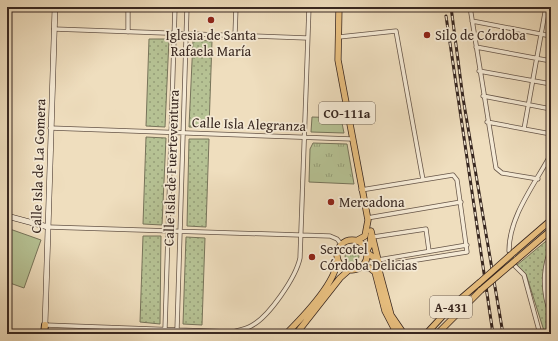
<svg xmlns="http://www.w3.org/2000/svg" width="558" height="341" viewBox="0 0 558 341" font-family="'Gentium Book Plus',serif">
	<style>
		.grass { fill: url(#grass-tufts); stroke: #77745a }
		.park { fill: url(#park-dots); stroke: #77745a }
		.pitch { fill: #b6c294; stroke: #77745a }
		.lines { fill: none; stroke-linecap: round; stroke-linejoin: round }
		.minor-casing { stroke: #665548; stroke-width: 5 }
		.secondary-casing { stroke: #382720; stroke-width: 6 }
		.primary-casing { stroke: #382720; stroke-width: 7 }
		.trunk-casing { stroke: #382720; stroke-width: 8 }
		.minor { stroke: #f5ead5; stroke-width: 3.5 }
		.secondary { stroke: #f5ead5; stroke-width: 5 }
		.primary { stroke: #e8bf7f; stroke-width: 5.5 }
		.trunk { stroke: #e8bf7f; stroke-width: 6 }
		.rail-casing { stroke: #382720; stroke-width: 3 }
		.rail { stroke: #f5ead5; stroke-width: 1.5; stroke-dasharray: 4.5; stroke-linecap: butt }
		.primary-bridge-casing { stroke: #382720; stroke-width: 7; stroke-linecap: butt }
		.primary-bridge { stroke: #e8bf7f; stroke-width: 5.5 }
		.poi-dot { fill: #8f2418; stroke: #f5ead5; stroke-width: 1.5 }
		.labels { text-anchor: middle; stroke-width: 3.5; stroke-linejoin: round; paint-order: stroke }
		.shield { fill: #f5ead5; stroke: #716256; stroke-width: 1 }
		.shield-label { font-size: 13px; font-weight: bold; fill: #382720 }
		.poi-label { font-size: 14px; fill: #382720; stroke: #f5ead5; text-anchor: start }
		.street-label { font-size: 14px; fill: #382720; stroke: #f5ead5 }
	</style>
	<defs>
		<pattern id="grass-tufts" width="24" height="20" patternUnits="userSpaceOnUse"><rect width="24" height="20" fill="#b6c294"/><path d="M3 7l-1-3M5 7V3M7 7l1-3M15 17l-1-3M17 17v-4M19 17l1-3" fill="none" stroke="#959e78"/></pattern>
		<pattern id="park-dots" width="8" height="8" patternUnits="userSpaceOnUse"><rect width="8" height="8" fill="#b6c294"/><path d="M2 2h.1M6 6h.1" fill="none" stroke="#959e78" stroke-width="1.8" stroke-linecap="round"/></pattern>
	</defs>
	<rect width="100%" height="100%" fill="#efdebe"/>
	<filter id="stains"><feTurbulence type="fractalNoise" baseFrequency=".005" numOctaves="4"/><feColorMatrix values="0 0 0 0 .2 0 0 0 0 .09 0 0 0 0 .02 0 0 0 .5 -.17"/></filter>
	<radialGradient id="worn" r=".72"><stop offset=".6" stop-color="#630" stop-opacity="0"/><stop offset="1" stop-color="#630" stop-opacity=".3"/></radialGradient>
	<path class="grass" d="M 313,143 L 347,144 L 354,184 L 309,182 L 310,149 Z
		M345 256a7 7 0 1 1 14 0a7 7 0 1 1-14 0Z"/>
	<path class="park" d="M 149,39 L 169,39 L 165,127 L 146,126 Z
		M 193,40 L 212,41 L 209,128 L 189,127 Z
		M 146,137 L 166,138 L 162,225 L 143,224 Z
		M 189,139 L 209,139 L 206,227 L 187,226 Z
		M 143,236 L 161,236 L 160,324 L 140,322 Z
		M 186,237 L 205,238 L 202,325 L 183,324 Z
		M 551,237 L 551,334 L 545,334 L 526,274 L 517,265 Z"/>
	<path class="pitch" d="M 312,117 L 341,118 L 344,133 L 311,132 Z
		M 7,228 L 41,240 L 24,288 L 7,282 Z"/>
	<g class="lines">
		<g class="minor-casing">
			<path id="minor" d="M 470,7 L 496,168 L 502,173 L 538,179
				M 534,7 L 551,10
				M 472,21 L 551,36
				M 54,29 L 307,38
				M 128,32 L 128,7
				M 235,35 L 236,7
				M 339,37 L 396,31 L 423,180
				M 476,47 L 551,61
				M 479,71 L 551,84
				M 483,96 L 551,109
				M 487,122 L 551,134
				M 50,128 L 352,139
				M 524,129 L 546,7
				M 361,190 L 453,175 L 457,180 L 467,252 L 379,266
				M 367,218 L 461,202
				M 48,227 L 330,236 L 337,239 L 341,244
				M 373,237 L 426,229 L 429,251
				M 551,248 C 542,271 542,292 551,315
				M 509,251 C 509,216 535,184 551,154
				M 378,260 L 467,245
				M 515,266 L 524,275 L 540,334
				M 45,325 L 233,332 C 239,330 246,329 251,326 C 269,317 296,277 300,258 L 309,7
				M 96,327 L 99,334
				M 165,329 L 175,7
				M 177,330 L 187,7"/>
		</g>
		<g class="secondary-casing">
			<path id="secondary" d="M 7,216 L 48,227
				M 45,325 L 55,7"/>
		</g>
		<g class="primary-casing">
			<path id="primary" d="M 339,7 L 338,60 L 368,220 L 365,236 L 356,241
				M 371,231 L 379,264
				M337 255a15 15 0 1 1 30 0a15 15 0 1 1-30 0Z
				M 366,252 L 373,257 L 377,263 L 391,315 L 404,334
				M 366,252 L 370,245 L 371,235
				M 514,252 L 551,220
				M 516,260 L 551,230
				M 361,267 L 370,268 L 375,272 L 385,311 L 397,334
				M 286,334 C 302,318 337,282 337,260
				M 296,334 L 340,278 L 349,270
				M 426,334 L 451,307 L 479,283
				M 437,334 L 481,290"/>
		</g>
		<g class="trunk-casing">
			<path id="trunk" d="M 44,334 L 45,325"/>
		</g>
		<use href="#minor" class="minor"/>
		<use href="#secondary" class="secondary"/>
		<use href="#primary" class="primary"/>
		<use href="#trunk" class="trunk"/>
		<g class="rail-casing">
			<path id="rail" d="M 442,7 L 442,10
				M 451,7 L 463,98 L 503,334
				M 446,16 L 493,334"/>
		</g>
		<use href="#rail" class="rail"/>
		<g class="primary-bridge-casing">
			<path id="primary-bridge" d="M 479,283 L 514,252
				M 481,290 L 516,260"/>
		</g>
		<use href="#primary-bridge" class="primary-bridge"/>
	</g>
	<g class="poi-dot">
		<circle cx="211" cy="20" r="4"/>
		<circle cx="427" cy="35" r="4"/>
		<circle cx="331" cy="202" r="4"/>
		<circle cx="312" cy="257" r="4"/>
	</g>
	<g class="labels">
		<g class="shield">
			<rect x="319" y="102" width="56" height="22" rx="3"/>
			<rect x="430" y="296" width="42" height="22" rx="3"/>
		</g>
		<g class="shield-label">
			<text x="347" y="118">CO-111a</text>
			<text x="451" y="312">A-431</text>
		</g>
		<g class="poi-label">
			<text x="211" y="40" text-anchor="middle">Iglesia de Santa<tspan x="211" dy="16">Rafaela María</tspan></text>
			<text x="435" y="40">Silo de Córdoba</text>
			<text x="339" y="207">Mercadona</text>
			<text x="320" y="254">Sercotel<tspan x="320" dy="16">Córdoba Delicias</tspan></text>
		</g>
		<g class="street-label">
			<text transform="translate(249 124) rotate(2)" y="5">Calle Isla Alegranza</text>
			<text transform="translate(38 166) rotate(-88)" y="5">Calle Isla de La Gomera</text>
			<text transform="translate(171 168) rotate(-88)" y="5">Calle Isla de Fuerteventura</text>
		</g>
	</g>
	<rect width="558" height="341" fill="none" stroke="#efdebe" stroke-width="24"/>
	<rect x="8" y="8" width="542" height="325" fill="none" stroke="#382720" stroke-width="2"/>
	<rect x="12" y="12" width="534" height="317" fill="none" stroke="#382720"/>
	<rect width="100%" height="100%" filter="url(#stains)"/>
	<rect width="100%" height="100%" fill="url(#worn)"/>
</svg>
